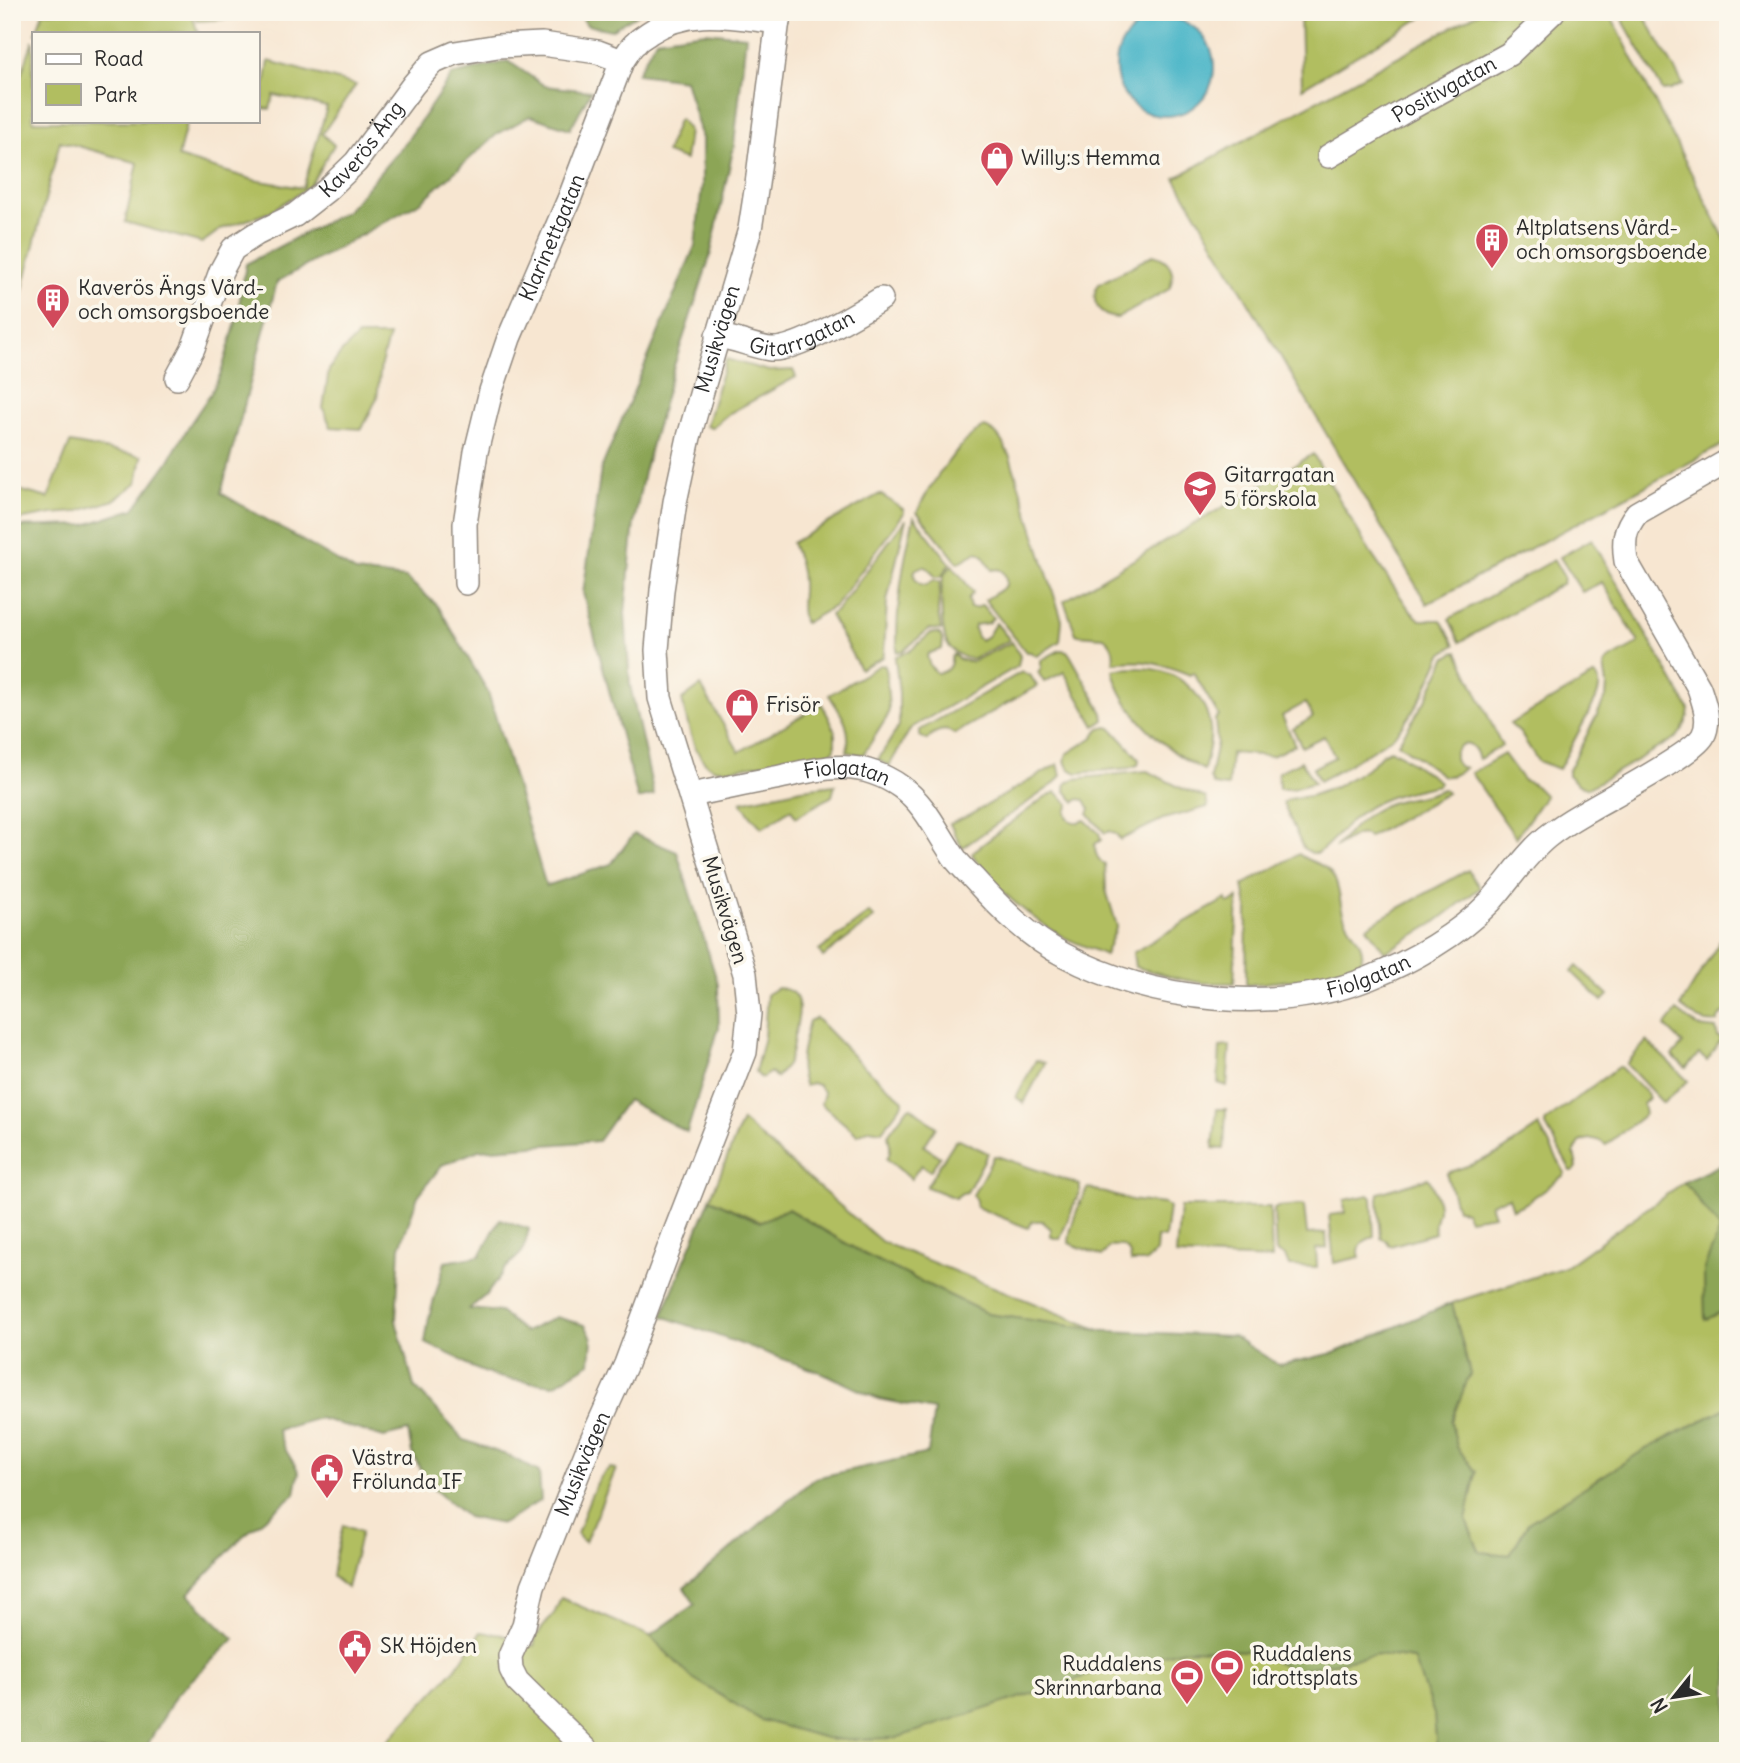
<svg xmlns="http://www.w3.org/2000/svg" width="1740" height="1763" viewBox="0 0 1740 1763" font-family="Delius,sans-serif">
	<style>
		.green { fill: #b1be60; stroke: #6e7446; stroke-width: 2 }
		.forest { fill: #8ca556; stroke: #5c6840; stroke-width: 2 }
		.water { fill: #4bb6c8; stroke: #3b707a; stroke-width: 2 }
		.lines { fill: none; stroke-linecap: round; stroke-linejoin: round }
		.street-casing { stroke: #91887e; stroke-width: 26 }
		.street { stroke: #fff; stroke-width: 23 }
		.labels { text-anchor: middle; stroke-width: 7; stroke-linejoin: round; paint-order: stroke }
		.street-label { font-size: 21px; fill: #2b2b2b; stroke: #fbf7ec }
		.poi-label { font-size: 21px; fill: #2b2b2b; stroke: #fbf7ec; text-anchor: start }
	</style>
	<rect width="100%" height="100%" fill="#fbf7ec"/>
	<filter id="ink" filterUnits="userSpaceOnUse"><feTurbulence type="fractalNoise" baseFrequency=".0143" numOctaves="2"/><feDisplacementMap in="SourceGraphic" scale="14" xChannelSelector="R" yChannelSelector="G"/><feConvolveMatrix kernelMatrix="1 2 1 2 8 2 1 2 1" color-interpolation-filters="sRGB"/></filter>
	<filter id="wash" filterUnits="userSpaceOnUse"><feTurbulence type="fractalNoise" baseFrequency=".00686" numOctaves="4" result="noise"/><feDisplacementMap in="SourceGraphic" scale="28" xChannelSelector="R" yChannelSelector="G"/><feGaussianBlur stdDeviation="1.57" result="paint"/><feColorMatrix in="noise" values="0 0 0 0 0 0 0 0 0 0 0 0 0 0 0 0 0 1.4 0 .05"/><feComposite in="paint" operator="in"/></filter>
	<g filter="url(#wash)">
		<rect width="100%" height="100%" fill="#f7e6d1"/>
		<path class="green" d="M 43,12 L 191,12 L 198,33 L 36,33 Z
			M 194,12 L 260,12 L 254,17 L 197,21 Z
			M 1300,12 L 1431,12 L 1302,88 Z
			M 1480,12 L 1609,12 L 1728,245 L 1728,442 L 1427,604 L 1175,178 Z
			M 1618,12 L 1642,12 L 1683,84 L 1671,90 L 1663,91 Z
			M 33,40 L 33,121 L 187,121 L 178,157 L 254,180 L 303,188 L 327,107 L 274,95 L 270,109 L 261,108 L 269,61 L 356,85 L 322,134 L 334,145 L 309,187 L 267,213 L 221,229 L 202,243 L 125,222 L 138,163 L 60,141 L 12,332 L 12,102 Z
			M 680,119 L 689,131 L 685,160 L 666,153 L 678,120 Z
			M 1153,255 C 1170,259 1177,272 1169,289 L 1118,318 C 1100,318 1088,300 1099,284 Z
			M 358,336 L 389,336 L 381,364 L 377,398 L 362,429 L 331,427 L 323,408 L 329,370 L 341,353 Z
			M 726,359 L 769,371 L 793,370 L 796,377 L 728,414 L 711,428 L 706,426 Z
			M 984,427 C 999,431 1003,444 1010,457 L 1062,620 L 1060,641 L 1037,656 L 1030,652 L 1026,652 L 985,600 L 1002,589 L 1006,585 C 1007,575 1003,567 992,570 L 982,554 L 977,552 L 958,563 L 917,512 C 928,488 960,439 984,427 Z
			M 70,443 L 142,456 L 137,483 L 114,500 L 76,512 L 52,514 L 12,521 L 12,488 L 48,498 Z
			M 1313,454 L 1370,552 L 1409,609 L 1420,620 L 1441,620 L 1455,645 L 1442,654 L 1424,693 L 1412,713 L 1394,736 L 1342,769 L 1319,781 L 1313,768 L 1335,757 L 1324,736 L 1302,747 L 1293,729 L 1313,717 L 1305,703 L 1282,716 L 1295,745 L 1272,756 L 1231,753 L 1228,787 L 1214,785 L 1210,778 L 1217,742 L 1215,719 L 1219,716 L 1193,672 L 1190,675 C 1161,663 1143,659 1113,663 C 1115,652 1113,644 1104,637 L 1078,635 L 1076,634 L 1064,601 Z
			M 880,494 L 903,509 L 904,513 L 836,605 L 805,623 C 798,612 803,596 802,583 C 802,568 797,556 792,543 Z
			M 914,517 L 950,563 L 941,577 L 935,577 C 930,568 924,563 915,570 C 912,578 918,585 926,585 L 934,580 L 940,582 L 938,612 L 941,630 L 929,629 L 903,651 L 897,652 C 896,607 903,561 914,517 Z
			M 906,519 L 887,601 L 884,653 L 883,657 L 860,669 L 830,615 L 837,610 Z
			M 1592,539 L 1689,709 C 1688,720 1684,729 1677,737 L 1590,787 C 1580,789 1575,781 1568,775 L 1568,772 L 1606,697 L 1607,685 L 1604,665 L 1607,661 L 1639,643 L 1602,582 L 1582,592 L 1560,557 Z
			M 1554,560 L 1564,577 L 1563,583 L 1460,642 L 1449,619 Z
			M 952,565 L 973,592 L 968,599 L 970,608 L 977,608 L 982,605 L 993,618 L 988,623 L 975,625 L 974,629 L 977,637 L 980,640 C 991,637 990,629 996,623 L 1010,640 L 971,659 C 963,658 953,652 948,645 C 941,633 939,586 945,573 C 947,570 950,568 952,565 Z
			M 931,633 L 936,633 L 940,634 L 943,641 L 942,649 L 929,653 L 927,656 L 930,666 L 937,673 C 947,673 952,666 951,657 L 954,654 L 959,659 L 971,662 L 1012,642 L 1020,656 L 1018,666 L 911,728 L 889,766 L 878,760 L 899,726 L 899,693 L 895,657 L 910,651 Z
			M 1060,650 L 1067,651 L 1070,655 L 1103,713 L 1104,720 L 1095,726 L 1064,672 L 1044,682 L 1038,672 L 1041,668 L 1041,660 Z
			M 1455,652 L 1458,652 L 1502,746 L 1479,759 C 1475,745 1465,736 1455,752 L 1455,760 L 1458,766 L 1465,768 C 1458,773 1452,777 1443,776 L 1398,743 L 1427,698 L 1446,658 Z
			M 880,665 L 884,665 L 886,668 L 889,710 L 887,717 L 863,755 L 847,752 C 852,727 842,715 829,695 Z
			M 1118,669 C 1133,668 1148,667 1162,671 C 1187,679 1207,700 1210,727 C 1212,741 1207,756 1204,770 C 1168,753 1121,711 1113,670 Z
			M 1022,672 L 1028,675 L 1030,675 L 1037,686 L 954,734 C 945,726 933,732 927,740 L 920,736 L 920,730 Z
			M 1595,675 C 1602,682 1599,691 1596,699 L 1559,769 L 1538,761 L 1520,733 L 1510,724 Z
			M 701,686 L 739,752 L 822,704 L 835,730 L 835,749 L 830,753 L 730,769 C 725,769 718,770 713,768 C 693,760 687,719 682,700 Z
			M 1107,727 L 1111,728 L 1136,755 L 1139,760 L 1138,765 L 1129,768 L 1078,773 C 1069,771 1062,763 1067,754 L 1092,738 L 1100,729 Z
			M 1390,750 L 1398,753 L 1437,780 L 1439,782 L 1438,785 C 1407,792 1378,796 1353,819 C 1341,830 1331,843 1318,853 L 1312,853 L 1303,848 L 1283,803 L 1289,799 L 1310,796 L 1335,787 L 1361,772 L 1374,763 L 1382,754 Z
			M 1504,754 L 1523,780 L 1533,784 L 1545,796 L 1516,838 L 1471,773 Z
			M 1301,761 L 1314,783 L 1292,789 L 1279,789 L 1278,772 Z
			M 1058,764 L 1061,775 L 1054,784 L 962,848 L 950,824 L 970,815 Z
			M 1147,771 L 1181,788 L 1206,798 L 1208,807 L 1163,819 L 1120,840 L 1117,835 L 1110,831 L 1105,833 L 1088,814 L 1090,809 L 1085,800 L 1079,799 L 1075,802 L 1066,791 L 1065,786 L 1068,782 L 1074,779 Z
			M 835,785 L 832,796 L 796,817 L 791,809 L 762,828 L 752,817 L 741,802 L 802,789 Z
			M 1443,789 L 1447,793 L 1369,837 C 1358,829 1345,842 1335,848 C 1353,827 1372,805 1401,800 C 1417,797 1428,796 1443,789 Z
			M 1056,792 L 1069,804 L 1066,812 C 1068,823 1076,824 1085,820 L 1099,833 L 1101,840 L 1095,844 C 1094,851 1098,862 1105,864 L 1106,890 L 1117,926 L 1105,955 C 1091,948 1074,943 1060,935 C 1026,915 994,887 972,854 L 974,851 L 1045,797 Z
			M 1299,854 C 1307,862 1320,862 1328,870 C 1341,882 1338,900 1344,916 C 1350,931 1370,948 1359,965 L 1317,977 L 1247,985 L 1246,983 L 1247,908 L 1243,885 Z
			M 1468,870 L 1480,888 L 1433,924 L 1385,952 L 1367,927 L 1381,918 Z
			M 1238,898 L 1234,983 L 1202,983 L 1180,979 L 1135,967 L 1133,953 L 1154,940 L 1226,899 L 1228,903 L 1231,903 Z
			M 869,913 L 874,918 L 823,957 L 819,951 Z
			M 1720,941 L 1723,941 L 1728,943 L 1728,1010 L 1719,1017 L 1717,1022 C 1702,1025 1692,1015 1681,1007 L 1681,1005 Z
			M 1577,966 L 1608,995 L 1602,1001 L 1572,972 Z
			M 777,988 C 807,989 799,1018 794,1037 C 793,1046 791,1057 787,1065 C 784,1069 779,1074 776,1078 L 771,1072 L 761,1078 L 755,1072 L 764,1037 L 767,994 Z
			M 1677,1011 L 1699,1027 L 1716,1029 L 1718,1037 L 1722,1039 L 1707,1061 L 1699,1054 L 1686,1068 L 1672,1056 L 1683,1044 L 1665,1026 Z
			M 816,1018 L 860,1063 L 903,1100 L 903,1103 L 882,1131 L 870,1129 L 858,1135 L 821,1104 L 824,1093 L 818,1085 L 812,1083 L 805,1086 C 795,1067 804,1044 808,1024 L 809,1021 Z
			M 1647,1041 L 1688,1081 L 1663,1103 L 1626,1064 Z
			M 1230,1046 L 1227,1086 L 1218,1083 L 1220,1047 Z
			M 1036,1060 L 1045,1063 L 1024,1103 L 1016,1097 Z
			M 1618,1067 L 1620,1067 L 1647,1094 L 1649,1098 L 1643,1104 L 1645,1114 L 1606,1145 C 1597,1138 1590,1137 1580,1142 L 1574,1153 L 1577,1167 L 1574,1171 L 1571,1171 L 1545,1124 L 1546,1121 Z
			M 911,1107 L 936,1127 L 924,1146 L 940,1157 L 930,1171 L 921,1165 L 911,1179 L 887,1159 C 892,1151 890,1144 888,1135 L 907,1109 Z
			M 1217,1109 L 1226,1109 L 1224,1149 L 1213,1148 Z
			M 742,1121 L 882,1242 L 1100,1330 L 988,1314 L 866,1255 L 788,1209 L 761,1222 L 710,1199 Z
			M 1539,1126 L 1565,1173 L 1564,1175 L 1526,1203 L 1513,1209 L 1509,1197 L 1490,1204 L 1494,1215 L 1469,1219 L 1465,1212 L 1457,1209 L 1447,1176 L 1447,1173 L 1473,1164 L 1499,1153 Z
			M 959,1139 L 988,1153 L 967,1192 L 962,1193 L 955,1198 L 927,1187 L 927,1185 L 955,1141 Z
			M 994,1156 L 997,1156 L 1080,1185 L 1080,1190 L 1060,1239 L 1051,1237 L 1051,1229 L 1042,1221 L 1033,1221 L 1028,1228 L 976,1207 L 976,1201 L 973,1195 Z
			M 1428,1178 C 1433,1185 1439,1202 1438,1211 C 1436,1219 1433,1224 1435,1233 L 1390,1246 L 1387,1241 L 1381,1238 L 1378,1200 L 1379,1193 Z
			M 1684,1182 L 1721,1229 L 1704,1269 L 1705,1319 L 1728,1309 L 1728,1407 L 1644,1450 L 1528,1523 L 1510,1555 L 1480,1552 L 1466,1520 L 1476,1472 L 1457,1447 L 1451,1421 L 1470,1374 L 1452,1303 L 1565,1267 Z
			M 1088,1188 L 1129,1200 L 1164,1204 L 1169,1207 L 1165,1238 L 1157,1237 L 1156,1252 L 1145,1262 L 1131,1262 C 1131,1248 1121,1243 1109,1247 L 1102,1256 L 1069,1243 C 1069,1228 1080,1200 1088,1188 Z
			M 1369,1195 L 1372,1198 L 1374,1237 C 1364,1240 1356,1245 1360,1257 L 1334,1263 L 1329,1215 L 1345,1213 L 1344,1200 Z
			M 1301,1205 L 1304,1206 L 1307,1234 L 1326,1233 L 1327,1248 L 1316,1249 L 1317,1267 L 1289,1266 L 1285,1256 L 1276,1252 L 1274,1209 L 1278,1207 Z
			M 1180,1207 L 1270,1207 L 1272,1259 L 1176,1255 Z
			M 610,1468 L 616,1469 L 585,1542 L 581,1539 L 577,1534 C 584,1516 594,1477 610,1468 Z
			M 343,1525 L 361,1532 L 347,1588 L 332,1576 L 335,1558 Z
			M 561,1598 L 650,1636 L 691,1677 L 1117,1666 L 1189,1649 L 1254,1651 L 1294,1671 L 1378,1654 L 1413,1659 L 1434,1714 L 1437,1751 L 378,1751 L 455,1669 L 481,1632 L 502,1635 L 534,1646 L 536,1636 L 555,1612 Z"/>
		<path class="forest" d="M 578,12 L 641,12 L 611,30 L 587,25 Z
			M 705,32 L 746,36 L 734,145 L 710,257 L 673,369 L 644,472 L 634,523 L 625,613 L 630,685 L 654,795 L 638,799 L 583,593 L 601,469 L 695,246 L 702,186 L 702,139 L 685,80 L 637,74 L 656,39 Z
			M 508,61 L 545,86 L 591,91 L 570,129 L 530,116 L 496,135 L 422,201 L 277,282 L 221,493 L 356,572 L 406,578 L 438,606 L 488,692 L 546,886 L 611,864 L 634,834 L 677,852 L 718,984 L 719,1027 L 687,1132 L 627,1100 L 598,1141 L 479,1150 L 442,1165 L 418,1196 L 400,1247 L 396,1321 L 414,1386 L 464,1440 L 509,1456 L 539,1472 L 541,1500 L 502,1524 L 467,1517 L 429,1485 L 412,1453 L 408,1431 L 384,1437 L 319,1418 L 277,1430 L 285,1449 L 299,1472 L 295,1494 L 242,1537 L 188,1594 L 234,1639 L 176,1695 L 144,1751 L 12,1751 L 12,527 L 85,525 L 134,509 L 168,462 L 190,424 L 211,393 L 221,373 L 236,322 L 246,264 L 347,211 L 406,142 L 452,75 Z
			M 1728,1161 L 1728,1309 L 1705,1320 L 1704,1269 L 1720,1229 L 1684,1182 Z
			M 710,1199 L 760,1222 L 787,1209 L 866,1255 L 988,1314 L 1106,1331 L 1233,1336 L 1279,1365 L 1334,1353 L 1452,1303 L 1470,1374 L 1451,1421 L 1457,1447 L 1476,1472 L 1466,1520 L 1480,1552 L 1510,1555 L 1528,1523 L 1644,1450 L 1728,1407 L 1728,1751 L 1437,1751 L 1434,1714 L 1413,1659 L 1378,1654 L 1294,1671 L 1254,1651 L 1189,1649 L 1117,1666 L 896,1738 L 833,1740 L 761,1720 L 691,1677 L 650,1636 L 695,1604 L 684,1588 L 815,1478 L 928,1453 L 934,1410 L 878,1399 L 828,1375 L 662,1316 Z
			M 500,1219 L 529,1229 L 523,1251 L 506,1268 L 487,1294 L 469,1309 L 500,1312 L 525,1332 L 556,1317 L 585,1325 L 592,1338 L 590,1363 L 554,1385 L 513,1380 L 494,1376 L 471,1367 L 458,1358 L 425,1343 L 429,1317 L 445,1262 L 480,1256 Z"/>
		<path class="water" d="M1116 67a49 49 0 1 1 98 0a49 49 0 1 1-98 0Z"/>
	</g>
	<g filter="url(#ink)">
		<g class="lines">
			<g class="street-casing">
				<g id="street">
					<path id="s1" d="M 1329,156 L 1403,112 L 1509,54 L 1553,12"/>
					<path id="s2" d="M 717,336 C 736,338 753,347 771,349 C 796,351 858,313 881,299"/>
					<path id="s3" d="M 177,378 L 193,348 L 221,271 L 233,249 L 256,234 L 295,215 L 327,190 L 356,162 L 413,85 L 432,63 L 455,53 L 498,46 L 542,44 L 598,52 L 622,61"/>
					<path id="s4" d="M 466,583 L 465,524 L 476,452 L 491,391 L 509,338 L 570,197 L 622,61 C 627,55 630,47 636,43 C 639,39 645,36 649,33 C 689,6 733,17 778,22"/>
					<path id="s5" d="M 691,795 C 717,790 744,784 770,779 C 803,773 841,760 874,773 C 883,776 894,782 901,787 C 927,805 939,837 957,861 C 962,867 968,873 974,879 C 1000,908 1029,937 1064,955 C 1153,1002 1275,1015 1370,978 C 1412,961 1458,935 1490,902 C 1509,881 1525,855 1547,837 C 1558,828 1571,820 1583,813 C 1606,799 1692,755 1703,736 C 1711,721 1704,703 1699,688 L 1626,561 C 1623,541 1624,529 1637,513 L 1728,461"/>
					<path id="s6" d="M 588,1751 L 517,1681 L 511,1669 L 510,1656 L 524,1625 L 533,1586 L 589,1446 L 626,1364 L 672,1240 L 745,1052 L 749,1014 L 745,974 L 660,698 L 657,650 L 662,590 L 675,502 L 689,437 L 704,384 L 750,229 L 757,184 L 779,12"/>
				</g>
			</g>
			<use href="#street" class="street"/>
		</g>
	</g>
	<defs>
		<g id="shop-pin" transform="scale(1.75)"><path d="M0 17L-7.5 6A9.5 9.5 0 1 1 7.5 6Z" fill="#d1495b" stroke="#fbf7ec"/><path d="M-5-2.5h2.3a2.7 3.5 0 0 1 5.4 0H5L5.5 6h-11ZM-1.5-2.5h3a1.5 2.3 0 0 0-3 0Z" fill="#fff"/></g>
		<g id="building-pin" transform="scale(1.75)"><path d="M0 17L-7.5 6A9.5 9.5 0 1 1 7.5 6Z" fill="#d1495b" stroke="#fbf7ec"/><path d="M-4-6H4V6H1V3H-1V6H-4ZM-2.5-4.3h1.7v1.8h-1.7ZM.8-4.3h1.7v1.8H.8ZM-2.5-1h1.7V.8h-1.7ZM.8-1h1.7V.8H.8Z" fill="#fff"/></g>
		<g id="school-pin" transform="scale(1.75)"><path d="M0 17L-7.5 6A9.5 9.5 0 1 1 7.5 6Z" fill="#d1495b" stroke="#fbf7ec"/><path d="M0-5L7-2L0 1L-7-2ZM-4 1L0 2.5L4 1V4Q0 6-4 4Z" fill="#fff"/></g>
		<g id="civic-pin" transform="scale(1.75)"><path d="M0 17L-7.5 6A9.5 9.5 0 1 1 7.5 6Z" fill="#d1495b" stroke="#fbf7ec"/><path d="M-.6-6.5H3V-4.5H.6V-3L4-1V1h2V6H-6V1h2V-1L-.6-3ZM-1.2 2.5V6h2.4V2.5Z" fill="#fff"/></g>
		<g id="stadium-pin" transform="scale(1.75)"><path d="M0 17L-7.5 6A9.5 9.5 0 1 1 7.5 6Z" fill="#d1495b" stroke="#fbf7ec"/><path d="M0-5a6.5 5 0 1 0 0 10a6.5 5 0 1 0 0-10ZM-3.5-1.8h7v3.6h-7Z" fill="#fff"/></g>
	</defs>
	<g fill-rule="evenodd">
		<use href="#shop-pin" x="997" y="158"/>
		<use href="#building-pin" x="1492" y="240"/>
		<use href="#building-pin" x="53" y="300"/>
		<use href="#school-pin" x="1200" y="487"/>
		<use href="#shop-pin" x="742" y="705"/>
		<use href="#civic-pin" x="327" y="1470"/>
		<use href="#civic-pin" x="355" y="1646"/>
		<use href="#stadium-pin" x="1227" y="1666"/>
		<use href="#stadium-pin" x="1187" y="1676"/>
	</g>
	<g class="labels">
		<g class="street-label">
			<text dy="7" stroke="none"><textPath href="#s1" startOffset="133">Positivgatan</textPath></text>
			<text dy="7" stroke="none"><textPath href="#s3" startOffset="306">Kaverös Äng</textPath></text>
			<text dy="7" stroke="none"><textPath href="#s4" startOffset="360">Klarinettgatan</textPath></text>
			<text dy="7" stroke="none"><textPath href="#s2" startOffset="89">Gitarrgatan</textPath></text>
			<text dy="7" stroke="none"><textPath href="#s6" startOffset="1508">Musikvägen</textPath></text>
			<text dy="7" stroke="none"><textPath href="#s5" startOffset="159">Fiolgatan</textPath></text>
			<text transform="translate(725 910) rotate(73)" y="7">Musikvägen</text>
			<text dy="7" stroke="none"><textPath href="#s5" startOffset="768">Fiolgatan</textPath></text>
			<text dy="7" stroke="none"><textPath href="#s6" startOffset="332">Musikvägen</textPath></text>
		</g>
		<g class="poi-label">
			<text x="1021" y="165">Willy:s Hemma</text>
			<text x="1516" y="235">Altplatsens Vård-<tspan x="1516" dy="24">och omsorgsboende</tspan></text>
			<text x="78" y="295">Kaverös Ängs Vård-<tspan x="78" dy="24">och omsorgsboende</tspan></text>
			<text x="1224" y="482">Gitarrgatan<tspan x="1224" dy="24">5 förskola</tspan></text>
			<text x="766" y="712">Frisör</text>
			<text x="352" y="1465">Västra<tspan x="352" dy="24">Frölunda IF</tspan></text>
			<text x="380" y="1653">SK Höjden</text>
			<text x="1252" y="1661">Ruddalens<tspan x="1252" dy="24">idrottsplats</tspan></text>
			<text x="1162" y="1671" text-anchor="end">Ruddalens<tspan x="1162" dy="24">Skrinnarbana</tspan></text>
		</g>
	</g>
	<rect width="1740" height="1763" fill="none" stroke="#fbf7ec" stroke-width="42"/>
	<rect x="32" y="32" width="228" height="91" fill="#fbf7ec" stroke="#a8a59f" stroke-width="2"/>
	<rect x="46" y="54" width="35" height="10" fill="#ffffff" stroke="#a8a59f" stroke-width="2"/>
	<text x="94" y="66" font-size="21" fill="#2b2b2b">Road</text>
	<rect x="46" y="84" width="35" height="21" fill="#b1be60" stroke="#a8a59f" stroke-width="2"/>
	<text x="94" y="102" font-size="21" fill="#2b2b2b">Park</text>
	<g transform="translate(1674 1697) rotate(240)" stroke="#fbf7ec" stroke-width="5" paint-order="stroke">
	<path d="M0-5L12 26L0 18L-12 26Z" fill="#2b2b2b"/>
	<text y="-10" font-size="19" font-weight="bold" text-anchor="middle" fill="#2b2b2b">N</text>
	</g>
</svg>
